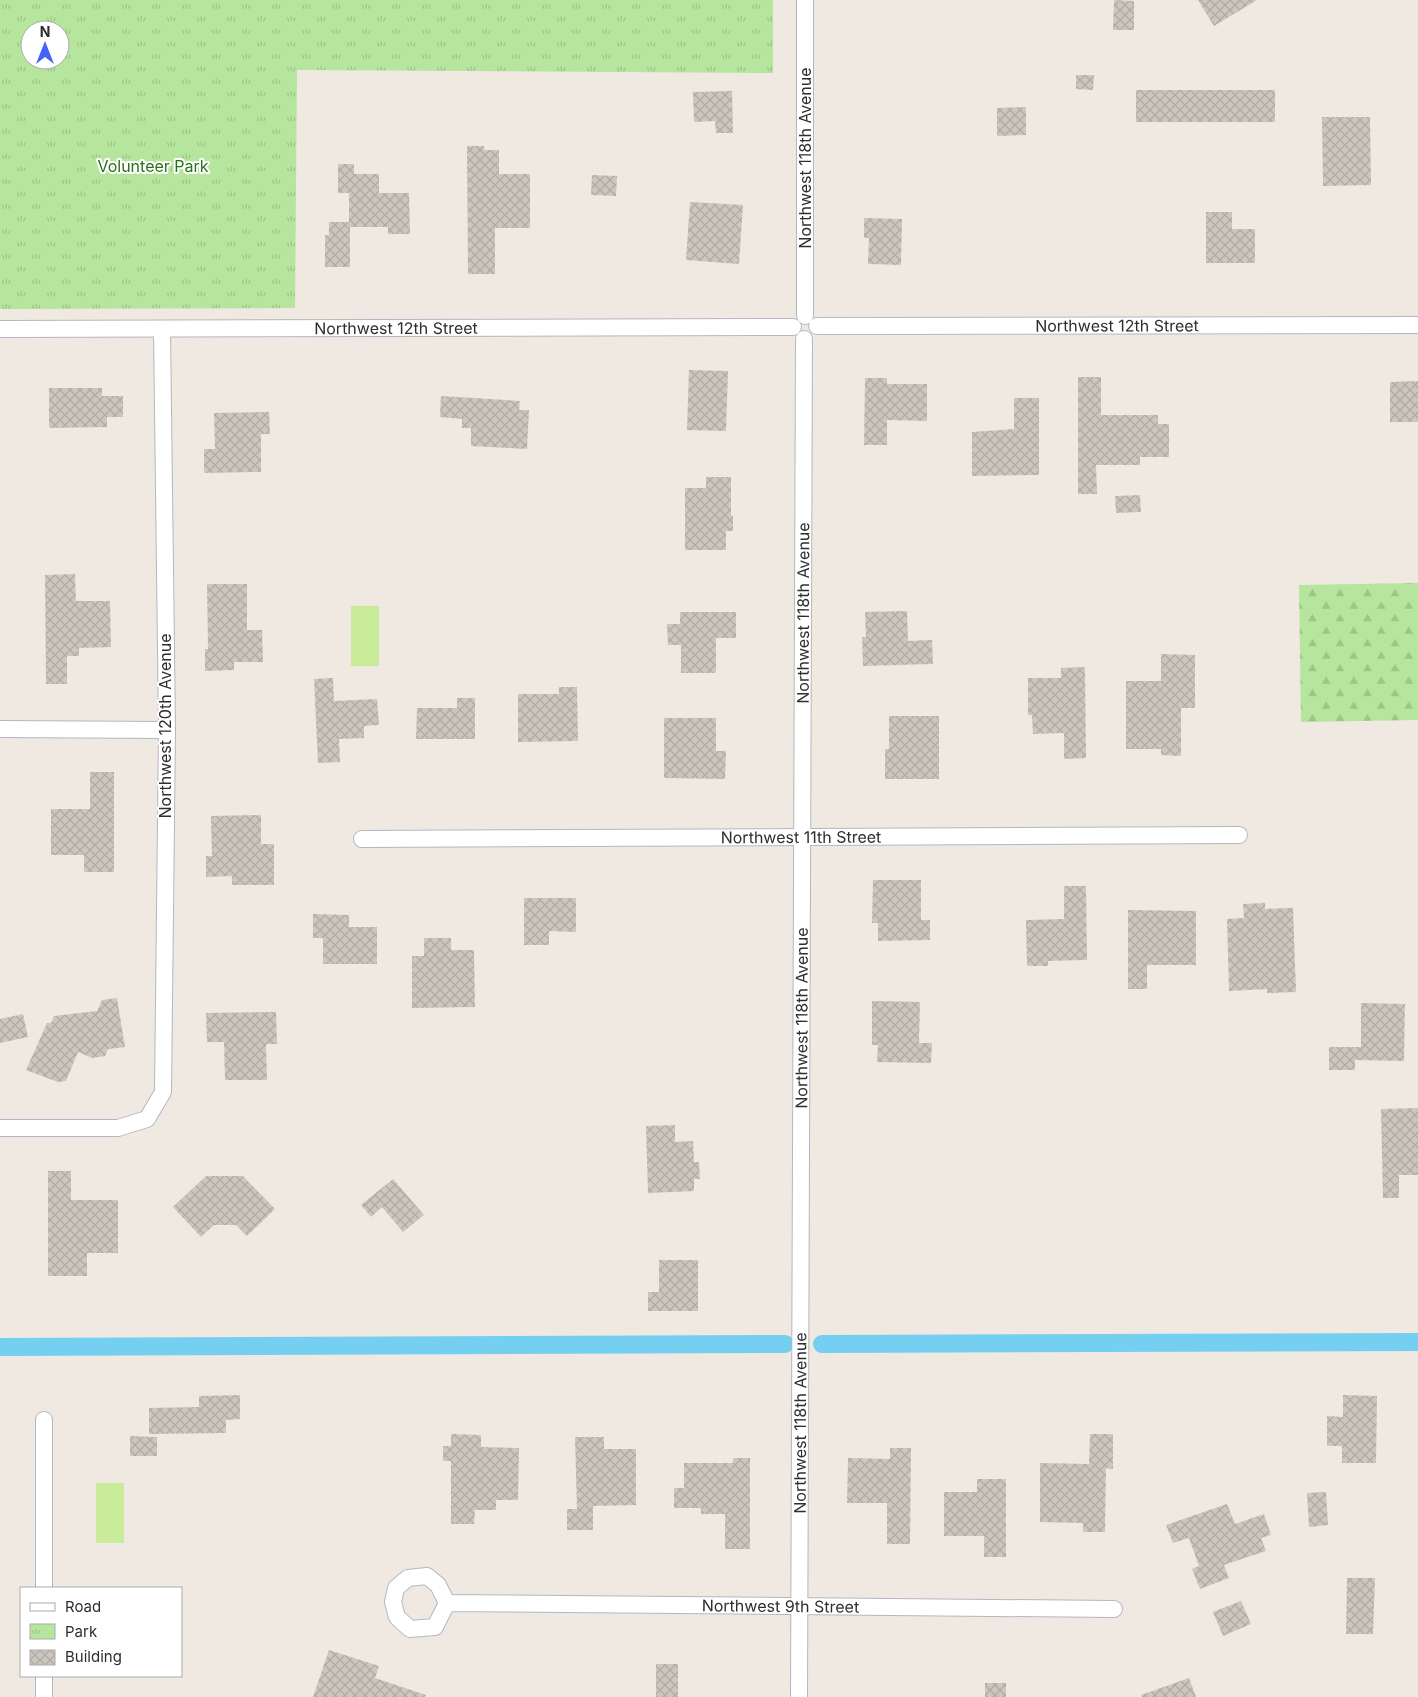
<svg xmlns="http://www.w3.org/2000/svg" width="1418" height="1697" viewBox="0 0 1418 1697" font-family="Inter,sans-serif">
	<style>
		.forest { fill: url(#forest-firs) }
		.park { fill: url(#park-tufts); fill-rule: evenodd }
		.pitch { fill: #c9ec9a }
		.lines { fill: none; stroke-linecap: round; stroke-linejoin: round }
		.canal { stroke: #75cff0; stroke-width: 18 }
		.building { fill: url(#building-cross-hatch) }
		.street-casing { stroke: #b4b7c1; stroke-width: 18 }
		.street { stroke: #fff; stroke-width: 16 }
		.labels { text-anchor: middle; stroke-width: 4; stroke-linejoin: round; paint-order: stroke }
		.street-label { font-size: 16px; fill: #2e2e2e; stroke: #fff }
		.park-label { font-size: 16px; fill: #2c6e1b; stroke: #fff }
	</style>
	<defs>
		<pattern id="forest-firs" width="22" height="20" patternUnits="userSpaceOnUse" patternTransform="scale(1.25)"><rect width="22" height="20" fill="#b6e59e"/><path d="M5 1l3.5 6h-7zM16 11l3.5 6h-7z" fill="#9dc588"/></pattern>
		<pattern id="park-tufts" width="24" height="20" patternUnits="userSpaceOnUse" patternTransform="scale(1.25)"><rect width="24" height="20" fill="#b6e59e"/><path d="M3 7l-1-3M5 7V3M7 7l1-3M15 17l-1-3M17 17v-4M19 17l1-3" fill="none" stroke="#9dc588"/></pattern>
		<pattern id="building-cross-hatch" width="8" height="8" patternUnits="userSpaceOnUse" patternTransform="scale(1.25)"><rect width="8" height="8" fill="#cbc7bf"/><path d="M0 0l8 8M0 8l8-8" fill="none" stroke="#afaba4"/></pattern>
	</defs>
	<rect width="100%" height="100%" fill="#efe9e1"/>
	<path class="forest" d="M 1418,583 L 1418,720 L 1301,722 L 1299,585 Z"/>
	<path class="park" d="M 0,0 L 773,0 L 773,73 L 297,70 L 295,308 L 0,309 ZM 30,30 L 60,30 L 60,60 L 30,60 Z"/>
	<path class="pitch" d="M 351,606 L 379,606 L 379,666 L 351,666 Z
		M 96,1483 L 124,1483 L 124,1543 L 96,1543 Z"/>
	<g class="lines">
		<path class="canal" d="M 822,1344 L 1418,1342
			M 0,1347 L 785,1344"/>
	</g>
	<path class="building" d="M 1114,0 L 1134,1 L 1134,30 L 1113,30 Z
		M 1198,0 L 1257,0 L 1214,26 Z
		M 1076,75 L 1094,75 L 1093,90 L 1076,89 Z
		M 1136,90 L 1275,90 L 1275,122 L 1136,122 Z
		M 732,91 L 733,133 L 716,133 L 715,121 L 694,122 L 693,92 Z
		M 1026,107 L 1026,135 L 997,136 L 997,108 Z
		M 1322,117 L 1370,117 L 1371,185 L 1323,186 Z
		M 467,146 L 484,146 L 484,150 L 499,150 L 499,174 L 530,174 L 530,228 L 495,228 L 495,274 L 468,274 Z
		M 338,164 L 354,164 L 354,174 L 379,174 L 379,193 L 409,193 L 410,234 L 388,234 L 388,227 L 350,227 L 350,267 L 325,267 L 325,235 L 329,235 L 329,222 L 349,222 L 349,193 L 338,193 Z
		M 592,175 L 617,176 L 616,196 L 591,195 Z
		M 690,202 L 743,205 L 739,264 L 686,260 Z
		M 1206,212 L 1232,212 L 1232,229 L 1255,229 L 1255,263 L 1206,263 Z
		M 864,218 L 902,219 L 901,265 L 868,264 L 869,238 L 864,238 Z
		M 689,370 L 728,371 L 726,431 L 687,430 Z
		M 1078,377 L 1101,377 L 1101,415 L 1158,415 L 1158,424 L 1169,424 L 1169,457 L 1140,457 L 1140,465 L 1096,465 L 1097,494 L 1078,494 Z
		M 865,378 L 887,378 L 887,384 L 927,384 L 927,421 L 887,420 L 887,445 L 864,445 Z
		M 1418,381 L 1418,422 L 1390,422 L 1390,382 Z
		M 49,388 L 102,388 L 102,396 L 123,396 L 123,417 L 107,417 L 107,427 L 49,428 Z
		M 441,396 L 520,401 L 519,410 L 529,410 L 527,449 L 471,446 L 471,428 L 462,428 L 462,419 L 440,417 Z
		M 1014,398 L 1039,398 L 1039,475 L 972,476 L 972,432 L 1014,429 Z
		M 269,412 L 270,434 L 261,434 L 261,472 L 204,473 L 204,449 L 215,449 L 214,413 Z
		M 706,477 L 731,477 L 731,516 L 733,516 L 733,531 L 726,531 L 726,550 L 685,550 L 685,488 L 706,488 Z
		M 1140,495 L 1141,512 L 1116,513 L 1115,496 Z
		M 75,574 L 76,601 L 110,601 L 111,647 L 79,648 L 79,656 L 67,656 L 67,684 L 46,684 L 45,575 Z
		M 207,584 L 247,584 L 247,630 L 262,630 L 263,662 L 234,662 L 234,670 L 205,671 L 205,649 L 208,649 Z
		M 907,611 L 908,641 L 932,640 L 933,664 L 863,666 L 862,637 L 866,637 L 865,612 Z
		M 680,612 L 736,612 L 736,638 L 716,638 L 716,673 L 681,673 L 681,645 L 668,645 L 667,624 L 680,624 Z
		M 1161,654 L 1195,655 L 1195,708 L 1181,708 L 1181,756 L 1161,755 L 1161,749 L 1126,749 L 1126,681 L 1161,681 Z
		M 1085,667 L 1086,758 L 1064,759 L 1064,733 L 1033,734 L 1032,715 L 1028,715 L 1028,678 L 1061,678 L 1061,668 Z
		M 333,678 L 334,701 L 377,699 L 379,725 L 364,726 L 364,738 L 339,739 L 340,762 L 318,763 L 314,679 Z
		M 559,687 L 577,687 L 578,741 L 518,742 L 518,694 L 559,694 Z
		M 457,698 L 475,698 L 475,739 L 416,739 L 417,708 L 457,708 Z
		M 889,716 L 939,716 L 939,779 L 885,779 L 885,749 L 889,749 Z
		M 664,718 L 716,718 L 716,751 L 726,751 L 725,779 L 664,778 Z
		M 90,772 L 114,772 L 114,872 L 84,872 L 84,855 L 51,855 L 51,809 L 90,809 Z
		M 261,815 L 261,844 L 274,844 L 274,885 L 232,885 L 232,876 L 206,877 L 206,856 L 212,856 L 211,816 Z
		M 873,880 L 921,880 L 921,920 L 930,920 L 930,940 L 878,941 L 878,923 L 872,923 Z
		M 1064,886 L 1086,886 L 1087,960 L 1048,961 L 1048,966 L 1027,966 L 1026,920 L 1064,919 Z
		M 524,898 L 576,898 L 576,932 L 549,931 L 549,945 L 524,945 Z
		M 1265,903 L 1265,909 L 1293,908 L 1296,992 L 1267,993 L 1267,989 L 1229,991 L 1227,919 L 1244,918 L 1243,904 Z
		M 1128,910 L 1196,911 L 1196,965 L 1147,965 L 1147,989 L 1128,989 Z
		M 313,914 L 349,915 L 349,927 L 377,927 L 377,964 L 323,964 L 323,938 L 313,938 Z
		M 424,938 L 451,938 L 451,950 L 474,950 L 475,1007 L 412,1008 L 412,956 L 424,956 Z
		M 117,998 L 125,1047 L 108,1049 L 105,1056 L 92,1058 L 78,1052 L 66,1081 L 58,1082 L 26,1070 L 47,1023 L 51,1023 L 54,1016 L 97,1011 L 102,1000 Z
		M 872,1001 L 920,1002 L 919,1043 L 932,1043 L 931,1063 L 877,1062 L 878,1045 L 872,1045 Z
		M 1361,1003 L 1405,1004 L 1404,1061 L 1355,1060 L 1355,1070 L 1329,1070 L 1329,1047 L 1361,1047 Z
		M 276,1012 L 277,1044 L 266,1044 L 267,1080 L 225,1080 L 224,1042 L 207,1042 L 206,1013 Z
		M 23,1014 L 28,1037 L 0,1043 L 0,1019 Z
		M 1418,1108 L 1418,1175 L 1399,1175 L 1399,1198 L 1383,1198 L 1381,1109 Z
		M 675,1125 L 675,1142 L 693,1141 L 694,1162 L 699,1162 L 700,1179 L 694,1179 L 694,1191 L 648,1193 L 646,1126 Z
		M 48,1171 L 71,1171 L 71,1200 L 118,1200 L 118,1253 L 87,1253 L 87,1276 L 48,1276 Z
		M 206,1176 L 243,1176 L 275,1209 L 247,1236 L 236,1225 L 214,1225 L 201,1237 L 173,1207 Z
		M 393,1179 L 424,1215 L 403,1232 L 382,1207 L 371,1217 L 361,1205 Z
		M 659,1260 L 698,1260 L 698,1311 L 648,1311 L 648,1292 L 659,1292 Z
		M 240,1395 L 240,1419 L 226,1420 L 226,1433 L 149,1434 L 149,1408 L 199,1407 L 199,1396 Z
		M 1343,1395 L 1377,1396 L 1376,1463 L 1342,1463 L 1342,1446 L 1327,1446 L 1327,1416 L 1343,1417 Z
		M 451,1434 L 481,1435 L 481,1447 L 519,1448 L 518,1500 L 496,1500 L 496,1510 L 475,1510 L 474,1524 L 451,1524 L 451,1461 L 443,1461 L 443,1446 L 451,1446 Z
		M 1090,1434 L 1113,1434 L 1113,1469 L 1106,1468 L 1105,1532 L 1083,1532 L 1083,1523 L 1040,1522 L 1040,1463 L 1089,1464 Z
		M 130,1436 L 157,1437 L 157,1456 L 130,1456 Z
		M 575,1437 L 604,1437 L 604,1449 L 636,1449 L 636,1505 L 593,1506 L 593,1530 L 567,1530 L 567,1509 L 577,1509 Z
		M 890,1448 L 911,1448 L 910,1544 L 887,1544 L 887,1503 L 847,1503 L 848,1458 L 890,1459 Z
		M 733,1458 L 750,1458 L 750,1549 L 725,1549 L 725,1514 L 701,1514 L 701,1508 L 674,1508 L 674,1488 L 684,1488 L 684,1463 L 733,1463 Z
		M 977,1479 L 1006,1479 L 1006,1557 L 984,1557 L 984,1536 L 944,1536 L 944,1492 L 977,1492 Z
		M 1326,1492 L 1328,1525 L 1309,1527 L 1307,1493 Z
		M 1227,1504 L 1235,1524 L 1264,1514 L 1271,1535 L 1261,1538 L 1266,1551 L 1224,1565 L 1229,1578 L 1200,1589 L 1192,1569 L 1199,1566 L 1189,1538 L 1173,1543 L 1166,1525 Z
		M 1347,1578 L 1375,1578 L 1373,1634 L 1346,1634 Z
		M 1241,1601 L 1251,1624 L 1223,1636 L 1213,1612 Z
		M 329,1650 L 379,1666 L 375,1678 L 426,1695 L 425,1697 L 313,1697 Z
		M 656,1664 L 678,1664 L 678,1697 L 656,1697 Z
		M 1189,1678 L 1196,1697 L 1142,1697 L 1141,1695 Z
		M 985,1683 L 1006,1683 L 1006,1697 L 985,1697 Z"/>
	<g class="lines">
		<g class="street-casing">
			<g id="street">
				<path d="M 805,316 L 805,0"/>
				<path id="s1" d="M 817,326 L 1418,325"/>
				<path id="s2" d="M 0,329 L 793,327"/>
				<path d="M 0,729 L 167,730"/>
				<path id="s3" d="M 362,839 L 1239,835"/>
				<path d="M 0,1128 L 118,1128 L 147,1119 L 163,1092 L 167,730 L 162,329"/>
				<path d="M 44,1420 L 44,1588"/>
				<path id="s4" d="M 447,1603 L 435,1627 L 410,1629 L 397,1617 L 393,1602 L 396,1588 L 408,1578 L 427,1576 L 438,1585 L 447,1603 L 1114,1609"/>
				<path d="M 44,1676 L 44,1697"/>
				<path id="s5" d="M 799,1697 L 804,339"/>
			</g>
		</g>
		<use href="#street" class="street"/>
	</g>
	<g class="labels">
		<g class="street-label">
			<text transform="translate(805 158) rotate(-90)" y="6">Northwest 118th Avenue</text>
			<text dy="6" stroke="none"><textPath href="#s1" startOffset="300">Northwest 12th Street</textPath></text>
			<text dy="6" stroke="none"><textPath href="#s2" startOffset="396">Northwest 12th Street</textPath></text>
			<text dy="6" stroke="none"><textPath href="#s5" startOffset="1084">Northwest 118th Avenue</textPath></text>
			<text transform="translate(165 726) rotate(-90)" y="6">Northwest 120th Avenue</text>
			<text dy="6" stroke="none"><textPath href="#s3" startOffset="439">Northwest 11th Street</textPath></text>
			<text dy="6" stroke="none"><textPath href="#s5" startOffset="679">Northwest 118th Avenue</textPath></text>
			<text dy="6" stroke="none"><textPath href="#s5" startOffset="274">Northwest 118th Avenue</textPath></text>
			<text dy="6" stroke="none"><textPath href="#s4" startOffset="502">Northwest 9th Street</textPath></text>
		</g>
		<g class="park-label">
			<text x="153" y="172">Volunteer Park</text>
		</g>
	</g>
	<rect x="20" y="1587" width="162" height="90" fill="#ffffff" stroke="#ababab"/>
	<rect x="30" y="1603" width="25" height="8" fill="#ffffff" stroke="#ababab"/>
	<text x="65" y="1612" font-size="15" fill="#2e2e2e">Road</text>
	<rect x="30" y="1624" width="25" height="15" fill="url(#park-tufts)" stroke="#ababab"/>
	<text x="65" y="1637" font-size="15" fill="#2e2e2e">Park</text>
	<rect x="30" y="1650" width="25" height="15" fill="url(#building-cross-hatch)" stroke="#ababab"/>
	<text x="65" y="1662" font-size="15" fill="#2e2e2e">Building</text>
	<g transform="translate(45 45)"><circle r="24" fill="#ffffff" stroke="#ababab"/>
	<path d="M0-4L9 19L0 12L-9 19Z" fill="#4264fb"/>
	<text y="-8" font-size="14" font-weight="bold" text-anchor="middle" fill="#2e2e2e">N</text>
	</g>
</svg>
